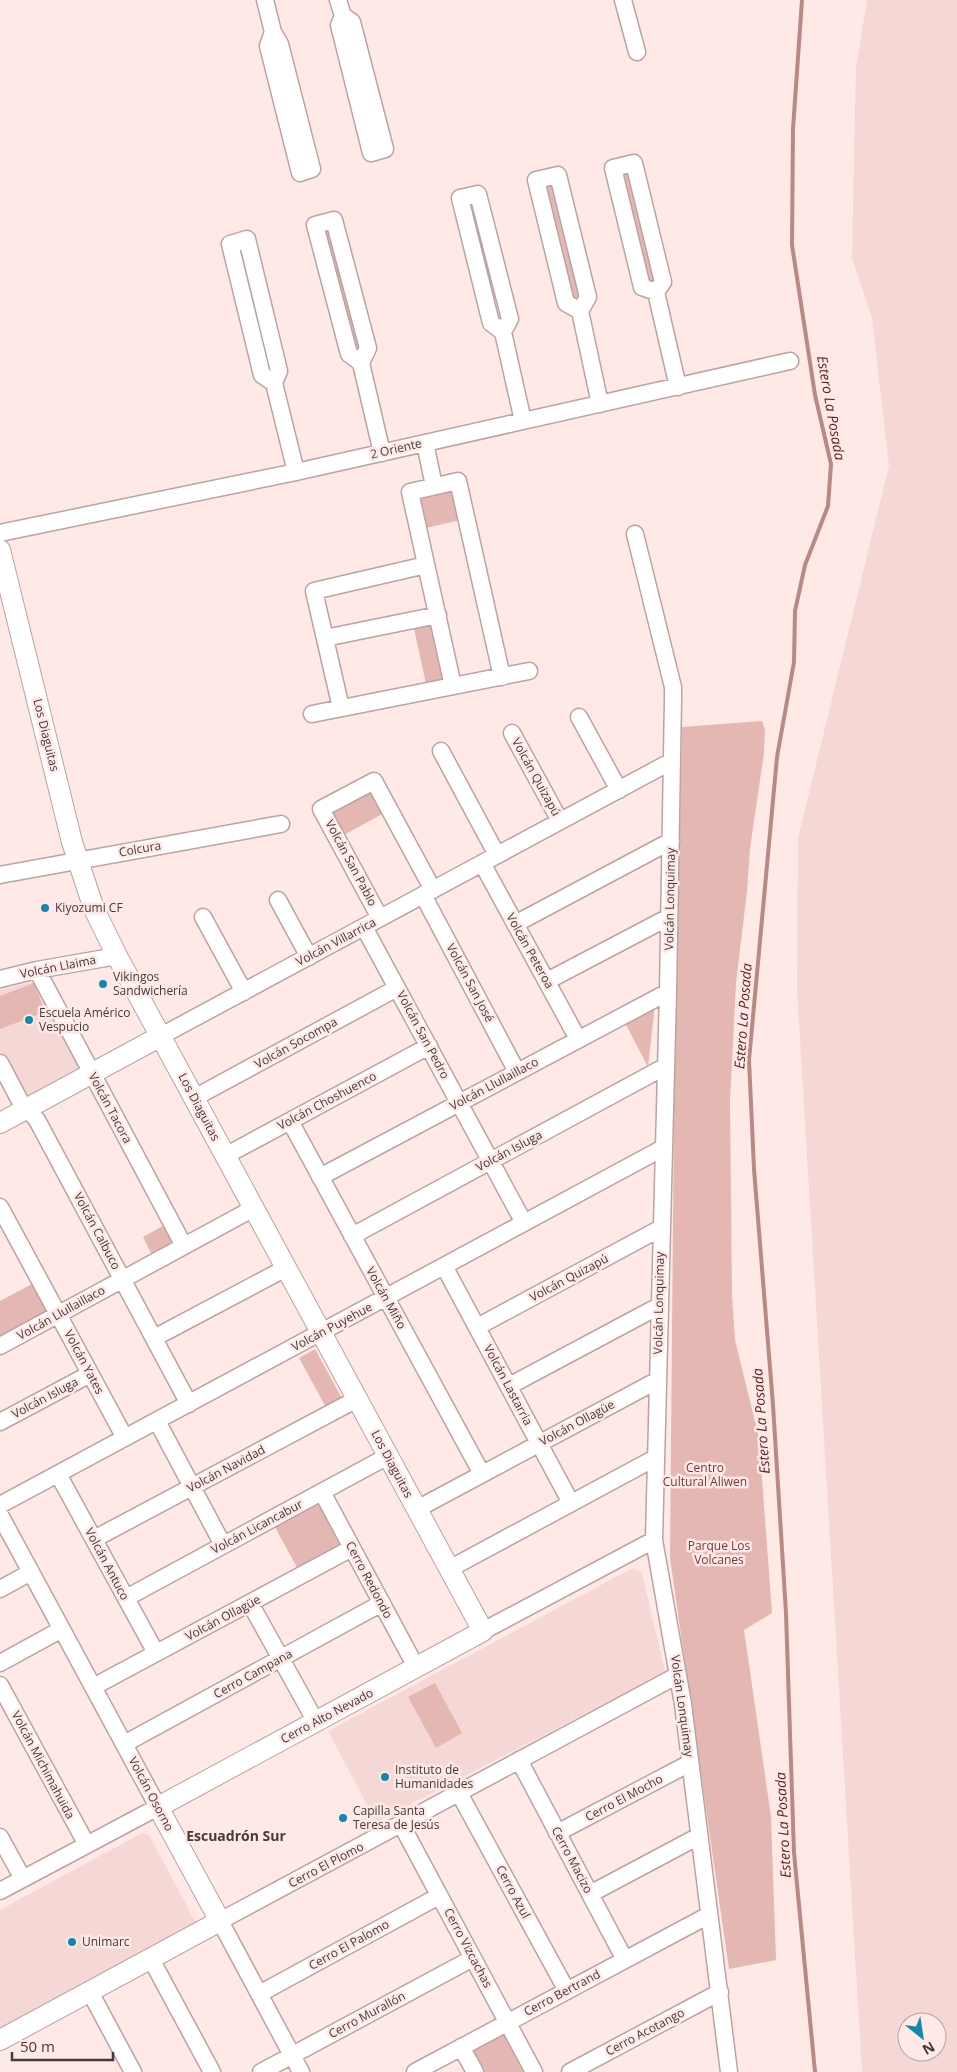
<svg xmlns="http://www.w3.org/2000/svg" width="957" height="2072" viewBox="0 0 957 2072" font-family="'Open Sans',sans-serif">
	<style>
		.built { fill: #f5d8d5; fill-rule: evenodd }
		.green { fill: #e4b7b3 }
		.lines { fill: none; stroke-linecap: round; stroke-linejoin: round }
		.stream { stroke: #b98985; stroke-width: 4 }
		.minor-casing { stroke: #bca3a1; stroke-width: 19 }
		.tertiary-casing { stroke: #bca3a1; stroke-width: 22 }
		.minor { stroke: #fff; stroke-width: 16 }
		.tertiary { stroke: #fff; stroke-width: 20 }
		.poi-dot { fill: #1487ac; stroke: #fee9e7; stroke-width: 2 }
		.labels { text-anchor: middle; stroke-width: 5; stroke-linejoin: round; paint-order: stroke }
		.street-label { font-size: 12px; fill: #453a39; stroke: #fee9e7 }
		.poi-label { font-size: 12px; fill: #453a39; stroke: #fee9e7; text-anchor: start }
		.park-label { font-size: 12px; fill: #783935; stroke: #fee9e7 }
		.water-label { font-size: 14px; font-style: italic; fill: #5d211f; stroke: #fee9e7 }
		.neighbourhood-label { font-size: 14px; font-weight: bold; fill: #453a39; stroke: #fee9e7 }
	</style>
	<rect width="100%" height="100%" fill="#fee9e7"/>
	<path class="built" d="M 867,0 L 957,0 L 957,2072 L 862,2072 L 797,989 L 798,838 L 889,466 L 872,318 L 852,258 L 856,67 ZM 907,2022 L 937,2022 L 937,2052 L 907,2052 Z
		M 37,981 L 83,1069 L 27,1100 L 0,1050 L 0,990 Z
		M 633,1568 L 642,1573 L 665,1672 L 376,1822 L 328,1731 Z
		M 142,1833 L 149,1835 L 195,1921 L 192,1928 L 0,2031 L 0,1910 Z"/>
	<path class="green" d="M 634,163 L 663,282 L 642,287 L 613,168 Z
		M 558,175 L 588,297 L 566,303 L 536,180 Z
		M 334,220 L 368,348 L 349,354 L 315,225 Z
		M 453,488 L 460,520 L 422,529 L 415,497 Z
		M 433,620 L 446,680 L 426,684 L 413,624 Z
		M 762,721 L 765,730 L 764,753 L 750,848 L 747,891 L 736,983 L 730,1101 L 732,1295 L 735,1340 L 759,1438 L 772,1613 L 744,1630 L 771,1817 L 776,1960 L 729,1969 L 670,1558 L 674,1108 L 682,727 Z
		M 372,786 L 386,812 L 340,837 L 326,811 Z
		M 34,983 L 45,1012 L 0,1029 L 0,996 Z
		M 655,1004 L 648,1067 L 624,1021 Z
		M 168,1223 L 179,1243 L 153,1257 L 143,1237 Z
		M 34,1283 L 49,1311 L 4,1338 L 0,1336 L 0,1301 Z
		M 315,1349 L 344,1402 L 328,1411 L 299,1358 Z
		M 316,1503 L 325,1507 L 343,1540 L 340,1552 L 300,1573 L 275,1527 Z
		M 435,1683 L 462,1733 L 436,1748 L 408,1697 Z
		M 502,2030 L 529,2072 L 481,2072 L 471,2053 L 472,2046 Z"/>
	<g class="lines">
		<path class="stream" d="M 802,0 L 793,129 L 792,245 L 815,395 L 831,464 L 828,506 L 805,565 L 795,611 L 794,662 L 777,757 L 749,1060 L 754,1169 L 773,1405 L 786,1613 L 794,1853 L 815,2072"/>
		<g class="minor-casing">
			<path id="minor" d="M 265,0 L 273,32 L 280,44 L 312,169 L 300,173 L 268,46 L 273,32
				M 338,0 L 343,16 L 352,22 L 385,149 L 371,153 L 339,25 L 343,16
				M 623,0 L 637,52
				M 634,163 L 663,282 L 656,292 L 642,287 L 613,168 Z
				M 558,175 L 588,297 L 580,311 L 566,303 L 536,180 Z
				M 478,194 L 510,319 L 503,332 L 491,323 L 460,198 Z
				M 334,220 L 368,348 L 361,363 L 349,354 L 315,225 Z
				M 247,239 L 279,371 L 274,383 L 262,375 L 230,244 Z
				M 656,292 L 678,387
				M 580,311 L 600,404
				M 503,332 L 523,421
				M 361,363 L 382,453
				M 274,383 L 296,472
				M 425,443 L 434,486
				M 0,533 L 296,472 L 790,361
				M 635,534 L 673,687 L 673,698 L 668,992 L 654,1540 L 683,1704 L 729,2072
				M 325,638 L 438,615
				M 453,686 L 410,492 L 458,481 L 502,677
				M 341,708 L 314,591 L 426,565
				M 312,714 L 529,671
				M 579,717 L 619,790
				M 512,733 L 560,821
				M 441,751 L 497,855
				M 482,863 L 578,1039
				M 0,875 L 281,824
				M 423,895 L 517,1072
				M 278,900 L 309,957
				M 203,917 L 244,992
				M 380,918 L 321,809 L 374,781 L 433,890
				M 515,924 L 671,841
				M 364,927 L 524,1223
				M 37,970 L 184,1246
				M 0,979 L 37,970 L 117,956
				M 547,981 L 669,917
				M 161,1036 L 672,761
				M 0,1063 L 20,1101 L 37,1120 L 189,1404
				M 194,1098 L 397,988
				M 290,1121 L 482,1474
				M 225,1156 L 429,1046
				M 320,1177 L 668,992
				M 0,1207 L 125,1438
				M 352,1236 L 666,1066
				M 444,1266 L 571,1503
				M 477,1327 L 661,1228
				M 154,1338 L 286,1268
				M 0,1346 L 254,1208
				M 509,1386 L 659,1306
				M 157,1421 L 223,1545
				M 0,1422 L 90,1374
				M 58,1474 L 156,1653
				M 322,1492 L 416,1667
				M 0,1505 L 663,1148
				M 417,1509 L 658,1380
				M 0,1515 L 158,1807 L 0,1891
				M 94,1539 L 357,1399
				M 449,1569 L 655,1458
				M 0,1589 L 31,1572
				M 126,1598 L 388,1456
				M 250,1603 L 316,1722
				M 483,1631 L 654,1540
				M 0,1663 L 62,1629
				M 0,1685 L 87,1845
				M 93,1687 L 352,1548
				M 124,1744 L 382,1603
				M 519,1760 L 625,1960
				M 459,1793 L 567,1991
				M 401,1824 L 534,2072
				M 557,1833 L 690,1763
				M 0,1837 L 23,1879
				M 590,1894 L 699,1836
				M 151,1959 L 212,2072
				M 90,1992 L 133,2072
				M 259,1994 L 439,1896
				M 461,2047 L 475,2072
				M 261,2072 L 473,1958
				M 301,2072 L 220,1921 L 678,1675
				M 415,2072 L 709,1915
				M 570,2072 L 720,1992"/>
		</g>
		<g class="tertiary-casing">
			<path id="tertiary" d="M 0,550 L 72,842 L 94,909 L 117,956 L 483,1631 L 158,1807 L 220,1921 L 0,2040
				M 0,1123 L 161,1036"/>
		</g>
		<use href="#minor" class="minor"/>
		<use href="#tertiary" class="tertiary"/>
	</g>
	<g class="poi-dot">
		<circle cx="45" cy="908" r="5"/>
		<circle cx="103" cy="984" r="5"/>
		<circle cx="29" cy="1020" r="5"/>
		<circle cx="385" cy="1777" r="5"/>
		<circle cx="343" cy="1818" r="5"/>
		<circle cx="72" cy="1942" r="5"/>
	</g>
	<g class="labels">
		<g class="street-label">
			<text transform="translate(396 449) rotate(-13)" y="4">2 Oriente</text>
			<text transform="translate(46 735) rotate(76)" y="4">Los Diaguitas</text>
			<text transform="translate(536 777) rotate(61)" y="4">Volcán Quizapú</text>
			<text transform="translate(140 849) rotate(-10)" y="4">Colcura</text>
			<text transform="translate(351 863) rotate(62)" y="4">Volcán San Pablo</text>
			<text transform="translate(670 899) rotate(-89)" y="4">Volcán Lonquimay</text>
			<text transform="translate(336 942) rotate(-28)" y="4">Volcán Villarrica</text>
			<text transform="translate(530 951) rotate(61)" y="4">Volcán Peteroa</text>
			<text transform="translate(58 967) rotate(-11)" y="4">Volcán Llaima</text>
			<text transform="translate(470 983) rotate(62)" y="4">Volcán San José</text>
			<text transform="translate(423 1035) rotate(62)" y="4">Volcán San Pedro</text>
			<text transform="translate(296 1043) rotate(-29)" y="4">Volcán Socompa</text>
			<text transform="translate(494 1084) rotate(-28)" y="4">Volcán Llullaillaco</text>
			<text transform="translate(327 1101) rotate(-28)" y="4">Volcán Choshuenco</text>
			<text transform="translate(199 1107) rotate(62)" y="4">Los Diaguitas</text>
			<text transform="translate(110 1108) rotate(62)" y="4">Volcán Tacora</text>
			<text transform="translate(509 1151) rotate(-28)" y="4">Volcán Isluga</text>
			<text transform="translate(97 1231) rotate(62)" y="4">Volcán Calbuco</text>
			<text transform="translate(569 1278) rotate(-28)" y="4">Volcán Quizapú</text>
			<text transform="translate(386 1298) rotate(61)" y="4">Volcán Miño</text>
			<text transform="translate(659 1303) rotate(-89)" y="4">Volcán Lonquimay</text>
			<text transform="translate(61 1313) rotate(-29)" y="4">Volcán Llullaillaco</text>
			<text transform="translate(332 1327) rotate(-28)" y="4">Volcán Puyehue</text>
			<text transform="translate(84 1362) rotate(62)" y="4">Volcán Yates</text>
			<text transform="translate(508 1385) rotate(62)" y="4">Volcán Lastarria</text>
			<text transform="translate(45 1398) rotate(-28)" y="4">Volcán Isluga</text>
			<text transform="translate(577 1423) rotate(-28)" y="4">Volcán Ollagüe</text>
			<text transform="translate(392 1464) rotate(62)" y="4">Los Diaguitas</text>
			<text transform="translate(226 1469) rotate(-28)" y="4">Volcán Navidad</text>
			<text transform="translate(257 1527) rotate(-28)" y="4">Volcán Licancabur</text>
			<text transform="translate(107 1564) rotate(62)" y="4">Volcán Antuco</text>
			<text transform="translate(369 1580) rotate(62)" y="4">Cerro Redondo</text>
			<text transform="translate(223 1618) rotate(-28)" y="4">Volcán Ollagüe</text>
			<text transform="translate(253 1674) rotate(-29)" y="4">Cerro Campana</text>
			<text transform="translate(682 1706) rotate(82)" y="4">Volcán Lonquimay</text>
			<text transform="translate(327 1716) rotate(-28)" y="4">Cerro Alto Nevado</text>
			<text transform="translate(43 1765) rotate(62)" y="4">Volcán Michimahuida</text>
			<text transform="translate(151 1794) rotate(62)" y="4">Volcán Osorno</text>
			<text transform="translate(624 1798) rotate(-28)" y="4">Cerro El Mocho</text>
			<text transform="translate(572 1860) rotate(62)" y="4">Cerro Macizo</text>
			<text transform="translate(326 1865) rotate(-28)" y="4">Cerro El Plomo</text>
			<text transform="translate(513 1892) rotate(62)" y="4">Cerro Azul</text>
			<text transform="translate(349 1945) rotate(-29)" y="4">Cerro El Palomo</text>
			<text transform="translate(468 1948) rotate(62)" y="4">Cerro Vizcachas</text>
			<text transform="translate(562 1993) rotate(-28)" y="4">Cerro Bertrand</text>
			<text transform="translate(367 2015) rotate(-28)" y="4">Cerro Murallón</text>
			<text transform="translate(645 2032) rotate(-28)" y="4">Cerro Acotango</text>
		</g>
		<g class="poi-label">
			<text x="55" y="912">Kiyozumi CF</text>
			<text x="113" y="981">Vikingos<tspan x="113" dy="14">Sandwichería</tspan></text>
			<text x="39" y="1017">Escuela Américo<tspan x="39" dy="14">Vespucio</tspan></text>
			<text x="395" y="1774">Instituto de<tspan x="395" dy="14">Humanidades</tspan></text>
			<text x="353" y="1815">Capilla Santa<tspan x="353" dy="14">Teresa de Jesús</tspan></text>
			<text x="82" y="1946">Unimarc</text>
		</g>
		<g class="park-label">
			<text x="705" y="1472">Centro<tspan x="705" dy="14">Cultural Aliwen</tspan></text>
			<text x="719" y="1550">Parque Los<tspan x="719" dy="14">Volcanes</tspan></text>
		</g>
		<g class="water-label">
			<text transform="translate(831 408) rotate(80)" y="5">Estero La Posada</text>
			<text transform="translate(743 1016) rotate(-86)" y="5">Estero La Posada</text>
			<text transform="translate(761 1421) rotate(-94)" y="5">Estero La Posada</text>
			<text transform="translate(783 1825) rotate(-93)" y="5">Estero La Posada</text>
		</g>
		<g class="neighbourhood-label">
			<text x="236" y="1841">Escuadrón Sur</text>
		</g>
	</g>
	<g transform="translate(922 2037) rotate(150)"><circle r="24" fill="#fee9e7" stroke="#b4a3a1"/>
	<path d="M0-4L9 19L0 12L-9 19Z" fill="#1487ac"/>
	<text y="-8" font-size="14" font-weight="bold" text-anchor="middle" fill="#453a39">N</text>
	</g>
	<path d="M12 2052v8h101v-8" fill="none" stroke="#453a39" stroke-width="2.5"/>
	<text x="20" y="2052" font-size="15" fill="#453a39" stroke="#fee9e7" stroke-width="4" paint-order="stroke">50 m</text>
</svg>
